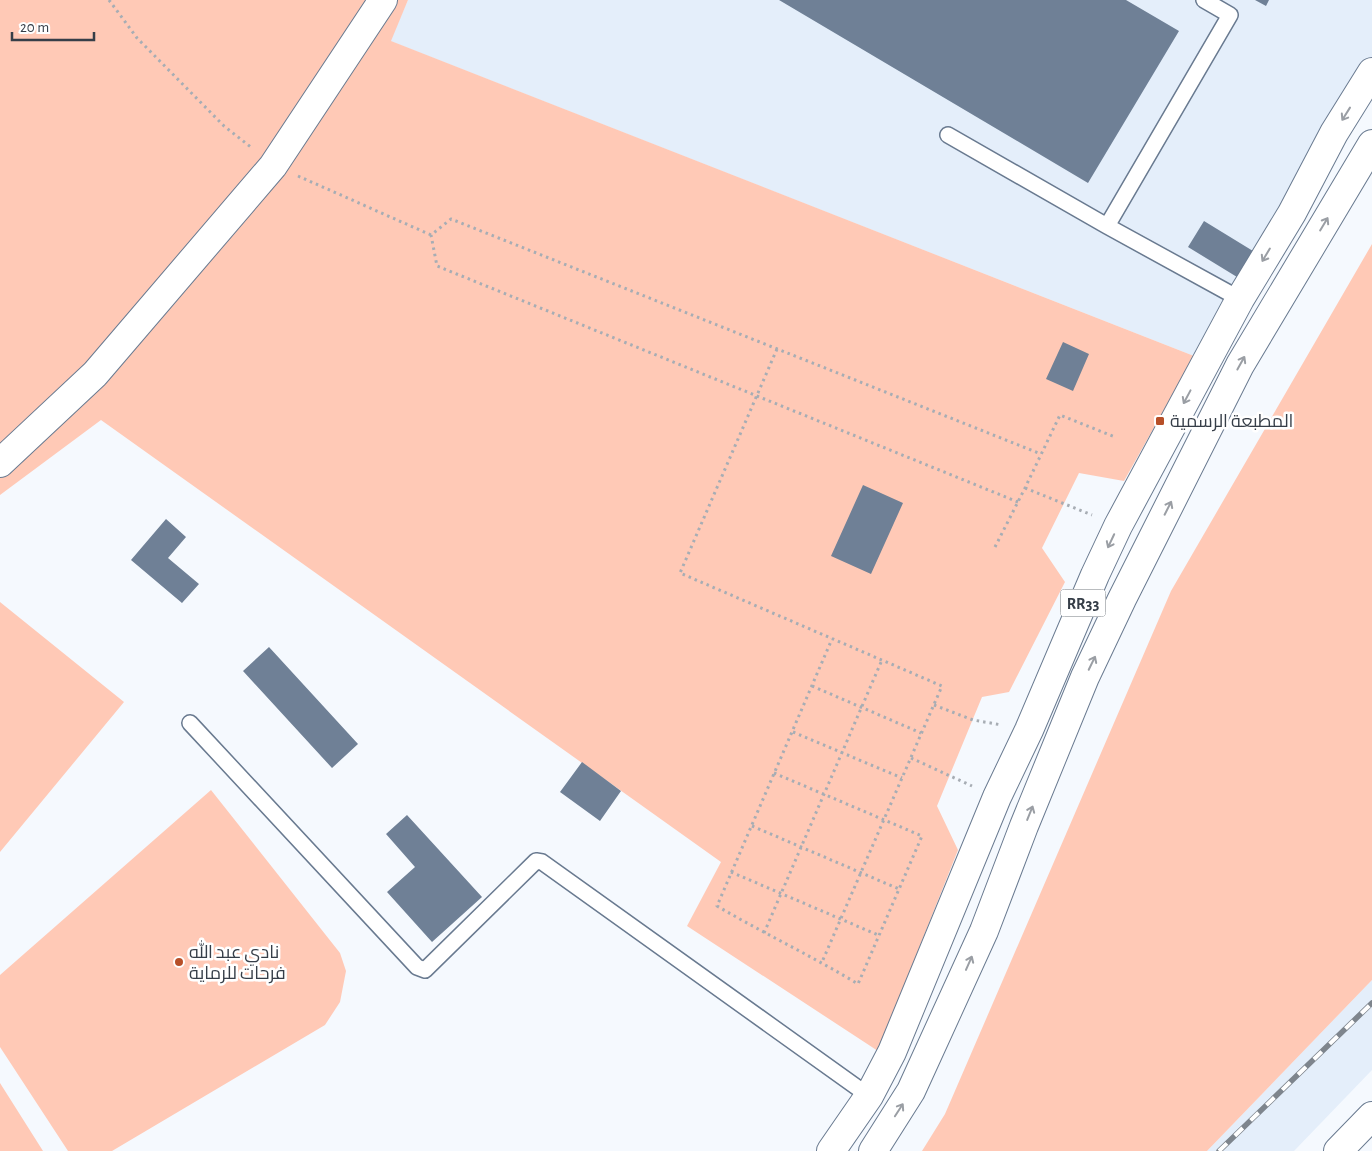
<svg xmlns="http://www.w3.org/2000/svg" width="1372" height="1151" viewBox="0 0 1372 1151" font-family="'Alegreya Sans',Cairo,sans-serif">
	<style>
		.built { fill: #e4eefa }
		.green { fill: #ffc9b6 }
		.building { fill: #6f8096 }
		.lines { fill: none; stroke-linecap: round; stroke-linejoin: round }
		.service-casing { stroke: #697a90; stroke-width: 18 }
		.minor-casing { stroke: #697a90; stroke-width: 30 }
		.trunk-casing { stroke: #697a90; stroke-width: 30 }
		.path { stroke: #a7adb4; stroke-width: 3; stroke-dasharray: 2.5 4; stroke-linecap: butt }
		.service { stroke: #fff; stroke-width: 15 }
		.minor { stroke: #fff; stroke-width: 28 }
		.trunk { stroke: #fff; stroke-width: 28 }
		.rail-casing { stroke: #7e858d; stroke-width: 5.5 }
		.rail { stroke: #fff; stroke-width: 4; stroke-dasharray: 11; stroke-linecap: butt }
		.oneway { stroke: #9a9ea4 }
		.poi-dot { fill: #b74f28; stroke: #fff; stroke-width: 2 }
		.labels { text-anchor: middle; stroke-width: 5; stroke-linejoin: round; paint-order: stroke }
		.shield { fill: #fff; stroke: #72787f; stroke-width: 1 }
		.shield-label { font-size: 16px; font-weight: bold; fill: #363e48 }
		.poi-label { font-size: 18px; fill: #363e48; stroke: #fff; text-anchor: start }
	</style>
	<rect width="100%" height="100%" fill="#f5f9fe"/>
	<path class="built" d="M 408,0 L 1372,0 L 1372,72 L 1253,251 L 1194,356 L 390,41 Z
		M 1372,980 L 1372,1070 L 1294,1151 L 1207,1151 Z"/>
	<path class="green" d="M 0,0 L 408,0 L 391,41 L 1194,356 L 1124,481 L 1079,473 L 1042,548 L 1065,582 L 1009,692 L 982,697 L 937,806 L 958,850 L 878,1051 L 687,926 L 721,862 L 101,420 L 0,495 Z
		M 1372,244 L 1372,980 L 1207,1151 L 922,1151 L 945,1114 L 1171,591 Z
		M 0,602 L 124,702 L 0,852 Z
		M 211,790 L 340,953 L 346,971 L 340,1002 L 325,1025 L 112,1151 L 68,1151 L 0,1047 L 0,975 Z
		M 0,1083 L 43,1151 L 0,1151 Z"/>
	<path class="building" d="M 779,0 L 1126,0 L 1179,31 L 1088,183 Z
		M 1255,0 L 1269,0 L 1266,6 Z
		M 1204,221 L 1253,251 L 1237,277 L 1188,247 Z
		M 1063,342 L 1089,354 L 1073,391 L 1046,379 Z
		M 863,485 L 903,503 L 871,574 L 831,556 Z
		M 166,519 L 186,537 L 168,558 L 199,584 L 182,603 L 131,560 Z
		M 269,647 L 358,744 L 332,768 L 243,671 Z
		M 582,762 L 621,791 L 600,821 L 560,792 Z
		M 407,815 L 482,897 L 432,942 L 387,892 L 415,867 L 386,834 Z"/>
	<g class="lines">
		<g class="service-casing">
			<path id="service" d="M 948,135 L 1107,226 L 1240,299
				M 1107,226 L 1230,15 L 1204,0
				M 190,723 L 417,967 L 425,970 L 536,861 L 542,862 L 869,1096"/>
		</g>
		<g class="minor-casing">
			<path id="minor" d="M 0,463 L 95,374 L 273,166 L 383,0
				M 1338,1151 L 1372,1116"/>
		</g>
		<g class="trunk-casing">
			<path id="trunk" d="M 831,1151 L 869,1096 L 892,1052 L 997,797 L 1029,730 L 1095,575 L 1118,526 L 1240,299 L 1292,213 L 1334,133 L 1372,72
				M 873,1151 L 911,1091 L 984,931 L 1024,826 L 1085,677 L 1122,599 L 1240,365 L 1372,144"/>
		</g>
		<path class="path" d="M 109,0 L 137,38 L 224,126 L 252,148
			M 298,176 L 431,235
			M 777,349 L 680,573 L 942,686 L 822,962
			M 1025,488 L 1092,515
			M 1018,502 L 437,266 L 431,235 L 451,219 L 1041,454
			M 995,547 L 1025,488 L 1060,415 L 1115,437
			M 812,686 L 921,733
			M 934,705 L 973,720 L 1002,725
			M 793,732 L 902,778
			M 911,758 L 972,786
			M 774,773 L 922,836 L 858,984 C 812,956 763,933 717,906 L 832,639
			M 752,826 L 899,889
			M 731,872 L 878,935
			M 764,933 L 882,660"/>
		<use href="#service" class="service"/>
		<use href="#minor" class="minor"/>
		<use href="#trunk" class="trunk"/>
		<g class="rail-casing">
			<path id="rail" d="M 1219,1151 L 1372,1003"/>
		</g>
		<use href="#rail" class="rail"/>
	</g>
	<defs><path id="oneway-shaft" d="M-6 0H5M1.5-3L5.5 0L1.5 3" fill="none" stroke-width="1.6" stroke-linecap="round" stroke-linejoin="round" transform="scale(1.25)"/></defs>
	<g class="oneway">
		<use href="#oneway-shaft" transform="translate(1346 114) rotate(122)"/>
		<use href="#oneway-shaft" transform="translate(1324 224) rotate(-59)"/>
		<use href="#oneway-shaft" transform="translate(1266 255) rotate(121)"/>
		<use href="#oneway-shaft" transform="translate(1241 363) rotate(-61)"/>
		<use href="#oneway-shaft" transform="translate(1187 397) rotate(118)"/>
		<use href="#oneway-shaft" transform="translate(1168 508) rotate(-63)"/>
		<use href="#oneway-shaft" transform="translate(1111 541) rotate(115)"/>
		<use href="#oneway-shaft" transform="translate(1092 663) rotate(-64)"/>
		<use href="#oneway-shaft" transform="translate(1030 813) rotate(-68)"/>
		<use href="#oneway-shaft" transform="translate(969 963) rotate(-66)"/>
		<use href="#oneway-shaft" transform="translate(899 1110) rotate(-57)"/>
	</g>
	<g class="poi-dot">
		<rect x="1155" y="416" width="10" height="10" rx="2.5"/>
		<circle cx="179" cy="962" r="5"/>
	</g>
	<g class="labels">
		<rect class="shield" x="1060.5" y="589.5" width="45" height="27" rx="4"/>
		<g class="shield-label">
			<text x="1083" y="609">RR33</text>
		</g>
		<g class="poi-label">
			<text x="1170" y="427">المطبعة الرسمية</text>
			<text x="189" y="958">نادي عبد الله<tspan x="189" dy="21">فرحات للرماية</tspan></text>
		</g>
	</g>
	<path d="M12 32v8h82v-8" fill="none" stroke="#363e48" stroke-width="2.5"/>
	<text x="20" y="32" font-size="15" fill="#363e48" stroke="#ffffff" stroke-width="4" paint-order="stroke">20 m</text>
</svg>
